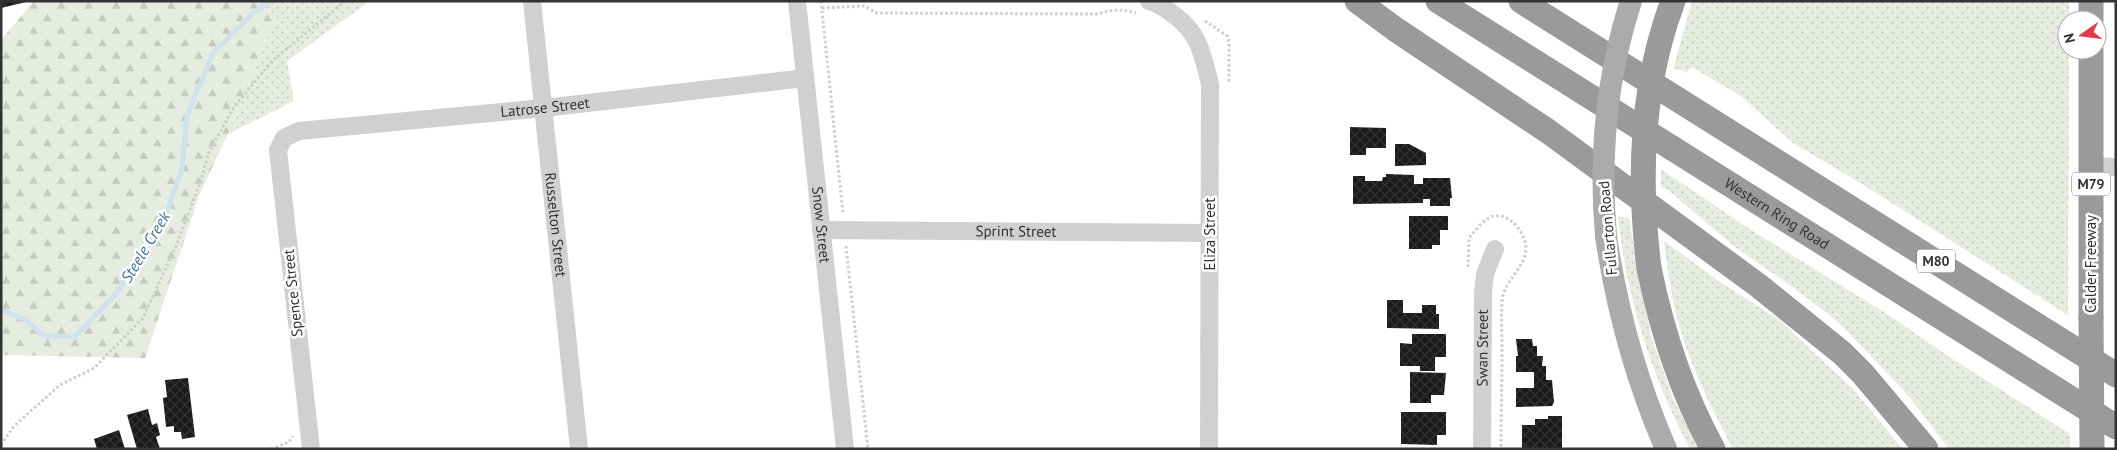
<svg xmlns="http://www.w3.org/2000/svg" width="2117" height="450" viewBox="0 0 2117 450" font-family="'PT Sans',sans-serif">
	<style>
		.grass { fill: url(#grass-dots) }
		.forest { fill: url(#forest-firs) }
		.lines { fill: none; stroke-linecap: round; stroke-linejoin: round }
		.stream { stroke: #cfe2ee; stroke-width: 5 }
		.building { fill: url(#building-cross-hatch) }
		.path { stroke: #cdcdcd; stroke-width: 3; stroke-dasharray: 2.5 2.5; stroke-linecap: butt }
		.minor { stroke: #d0d0d0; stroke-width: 18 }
		.major { stroke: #ababab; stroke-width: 22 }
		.highway { stroke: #9a9a9a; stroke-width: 25 }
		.major-bridge { stroke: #ababab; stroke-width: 22 }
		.highway-bridge { stroke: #9a9a9a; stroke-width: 25 }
		.labels { text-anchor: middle; stroke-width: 5; stroke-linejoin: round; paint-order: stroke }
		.shield { fill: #fff; stroke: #707070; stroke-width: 1 }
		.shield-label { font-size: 14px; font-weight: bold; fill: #333 }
		.street-label { font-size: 15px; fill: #333; stroke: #fff }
		.water-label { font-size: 16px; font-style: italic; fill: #3f7597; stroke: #fff }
	</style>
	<defs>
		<pattern id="grass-dots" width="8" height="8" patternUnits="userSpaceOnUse" patternTransform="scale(1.25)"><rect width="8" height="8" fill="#e6ecdf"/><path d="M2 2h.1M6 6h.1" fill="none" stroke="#c6cbc0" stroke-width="1.8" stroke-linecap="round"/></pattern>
		<pattern id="forest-firs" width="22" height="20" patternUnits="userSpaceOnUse" patternTransform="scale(1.25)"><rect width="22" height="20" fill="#e6ecdf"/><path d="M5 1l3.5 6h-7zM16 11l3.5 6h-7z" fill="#c6cbc0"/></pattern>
		<pattern id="building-cross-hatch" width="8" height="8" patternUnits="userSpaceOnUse" patternTransform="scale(1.25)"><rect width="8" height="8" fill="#1a1a1a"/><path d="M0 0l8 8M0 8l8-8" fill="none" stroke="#333"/></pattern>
	</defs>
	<rect width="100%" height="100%" fill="#fff"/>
	<path class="grass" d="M 256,1 L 370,1 L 287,61 L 294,101 L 228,134 L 276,16 Z
		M 1692,1 L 2069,1 L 2069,20 L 2067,20 L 2067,50 L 2069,50 L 2068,315 L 1862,184 L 1793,143 L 1742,97 L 1692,67 L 1686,73 L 1682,70 L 1673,69 Z
		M 1661,169 L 1745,226 L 1887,314 L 1948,356 L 2070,434 L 2070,449 L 1949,449 L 1911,399 L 1877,362 L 1837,321 L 1794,288 L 1735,247 L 1667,189 L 1661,187 Z
		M 1618,216 L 1630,219 L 1631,231 L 1651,336 L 1673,399 L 1700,449 L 1690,449 C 1652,377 1626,297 1618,216 Z
		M 1664,241 L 1723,284 L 1778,319 L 1853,389 L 1903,449 L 1733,449 C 1710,406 1688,361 1676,314 C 1670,290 1667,265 1664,241 Z"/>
	<path class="forest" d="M 34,1 L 256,1 L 276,16 L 228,134 L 200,193 L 145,358 L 1,355 L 1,40 Z"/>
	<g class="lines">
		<path class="stream" d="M 1,310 L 24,319 L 44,336 L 74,337 L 116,294 L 163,222 L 182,169 L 187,116 L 213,53 L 253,13 L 271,1"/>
	</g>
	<path class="building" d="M 1,1 L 25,1 L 26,2 L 1,8 Z
		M 1350,127 L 1386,128 L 1386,148 L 1366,148 L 1366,155 L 1350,155 Z
		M 1395,144 L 1409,144 L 1426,153 L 1426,165 L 1395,166 Z
		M 1386,174 L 1414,175 L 1414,184 L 1423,184 L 1423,178 L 1450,178 L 1452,198 L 1450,198 L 1450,206 L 1430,206 L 1430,199 L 1423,199 L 1423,203 L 1353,204 L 1353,176 L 1365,176 L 1365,181 L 1382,181 L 1383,177 L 1386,177 Z
		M 1409,216 L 1448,216 L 1448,230 L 1440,230 L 1440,245 L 1432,245 L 1432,249 L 1409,249 Z
		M 1387,300 L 1403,300 L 1403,313 L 1422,313 L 1422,305 L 1436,305 L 1436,314 L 1439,314 L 1439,329 L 1387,328 Z
		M 1412,334 L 1446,334 L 1446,357 L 1435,357 L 1435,371 L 1420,371 L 1420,366 L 1400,366 L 1400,343 L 1412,344 Z
		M 1516,339 L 1532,339 L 1533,346 L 1537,346 L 1537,356 L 1543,356 L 1542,366 L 1546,366 L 1546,380 L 1552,380 L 1554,402 L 1552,406 L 1516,407 L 1516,388 L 1534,388 L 1534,372 L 1516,372 L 1516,356 L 1518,356 Z
		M 1410,372 L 1446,373 L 1444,395 L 1431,395 L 1431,403 L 1410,403 Z
		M 188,378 L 195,437 L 182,439 L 181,432 L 174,432 L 174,426 L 166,427 L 163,398 L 167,397 L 165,380 Z
		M 148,409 L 152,425 L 157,423 L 160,435 L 156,437 L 160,449 L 137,449 L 127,415 Z
		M 1401,412 L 1446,412 L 1446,435 L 1437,435 L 1437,445 L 1401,444 Z
		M 1548,416 L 1562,416 L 1562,448 L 1522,448 L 1522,425 L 1535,425 L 1535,419 L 1548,419 Z
		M 119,430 L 125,449 L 97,449 L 94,439 Z"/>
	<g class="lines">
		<path class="path" d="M 821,1 L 843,214
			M 822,8 L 864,6 L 877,13 L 1098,14 C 1111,9 1123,9 1136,13
			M 1205,21 L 1227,36 L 1229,43 L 1229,83
			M 846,246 L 868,449
			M 1468,267 L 1469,238 C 1475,231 1482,221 1491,217 C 1508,210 1526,233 1526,248 C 1526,267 1504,281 1502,300 C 1501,316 1502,333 1502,349 C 1502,383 1501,416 1501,449
			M 1,445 L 14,426 L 60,385 L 94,368 L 143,318 L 176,246 L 201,180 L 209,152 L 234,107 L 272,61 L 345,1
			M 271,449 L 289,442 L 293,436"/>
		<g class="minor">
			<path id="s1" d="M 532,1 L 579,449"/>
			<path id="s2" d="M 797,1 L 845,449"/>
			<path d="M 1149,1 C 1158,4 1165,8 1173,14 C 1200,34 1202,53 1210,84 L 1209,449"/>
			<path d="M 2091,166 L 2116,167"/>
			<path id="s3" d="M 821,230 L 1210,233"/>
			<path id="s4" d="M 311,449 L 278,150 L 284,138 L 299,131 L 544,108 L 805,78"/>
			<path id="s5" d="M 1482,449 L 1483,292 L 1485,274 L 1495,249"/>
		</g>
		<path class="major" d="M 1606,236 C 1617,311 1636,380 1666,449"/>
		<g class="highway">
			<path d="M 1357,1 L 1395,29 L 1549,132 L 1759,286 L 1842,353 L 1863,374 L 1926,449"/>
			<path id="s6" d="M 1438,1 L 2116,427"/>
			<path d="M 1521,1 L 2116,375"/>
			<path d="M 2091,20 L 2091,1"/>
			<path d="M 1649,268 C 1662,332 1681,391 1713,449"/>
			<path d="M 2091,318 L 2091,50"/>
		</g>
		<path class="major-bridge" d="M 1606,236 C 1599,156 1606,78 1631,1"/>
		<path class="highway-bridge" d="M 1649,268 C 1638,179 1641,86 1673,1
			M 2091,318 L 2092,449"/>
	</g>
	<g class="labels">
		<g class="shield">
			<rect x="2072" y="172.5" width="38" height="23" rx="4"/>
			<rect x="1917" y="249.5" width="38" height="23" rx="4"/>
		</g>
		<g class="shield-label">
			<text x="2091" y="189">M79</text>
			<text x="1936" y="266">M80</text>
		</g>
		<g class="street-label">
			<text dy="5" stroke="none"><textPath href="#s4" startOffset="578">Latrose Street</textPath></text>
			<text dy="5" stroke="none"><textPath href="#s6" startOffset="400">Western Ring Road</textPath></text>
			<text dy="5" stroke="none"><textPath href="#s1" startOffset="225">Russelton Street</textPath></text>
			<text dy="5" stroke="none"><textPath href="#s2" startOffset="225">Snow Street</textPath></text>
			<text transform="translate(1608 228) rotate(-95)" y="5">Fullarton Road</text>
			<text dy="5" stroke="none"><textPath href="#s3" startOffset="195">Sprint Street</textPath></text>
			<text transform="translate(1210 234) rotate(-90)" y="5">Eliza Street</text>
			<text transform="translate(2091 264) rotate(-90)" y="5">Calder Freeway</text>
			<text transform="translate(293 293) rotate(-96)" y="5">Spence Street</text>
			<text dy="5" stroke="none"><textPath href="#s5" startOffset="101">Swan Street</textPath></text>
		</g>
		<g class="water-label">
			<text transform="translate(145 247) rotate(-59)" y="6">Steele Creek</text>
		</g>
	</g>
	<rect width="2117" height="450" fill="none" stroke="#333333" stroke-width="5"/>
	<g transform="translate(2082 35) rotate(256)"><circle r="24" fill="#ffffff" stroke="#adadad"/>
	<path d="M0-4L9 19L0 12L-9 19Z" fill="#e63946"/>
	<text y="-8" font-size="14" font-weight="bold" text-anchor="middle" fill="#333333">N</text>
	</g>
</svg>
